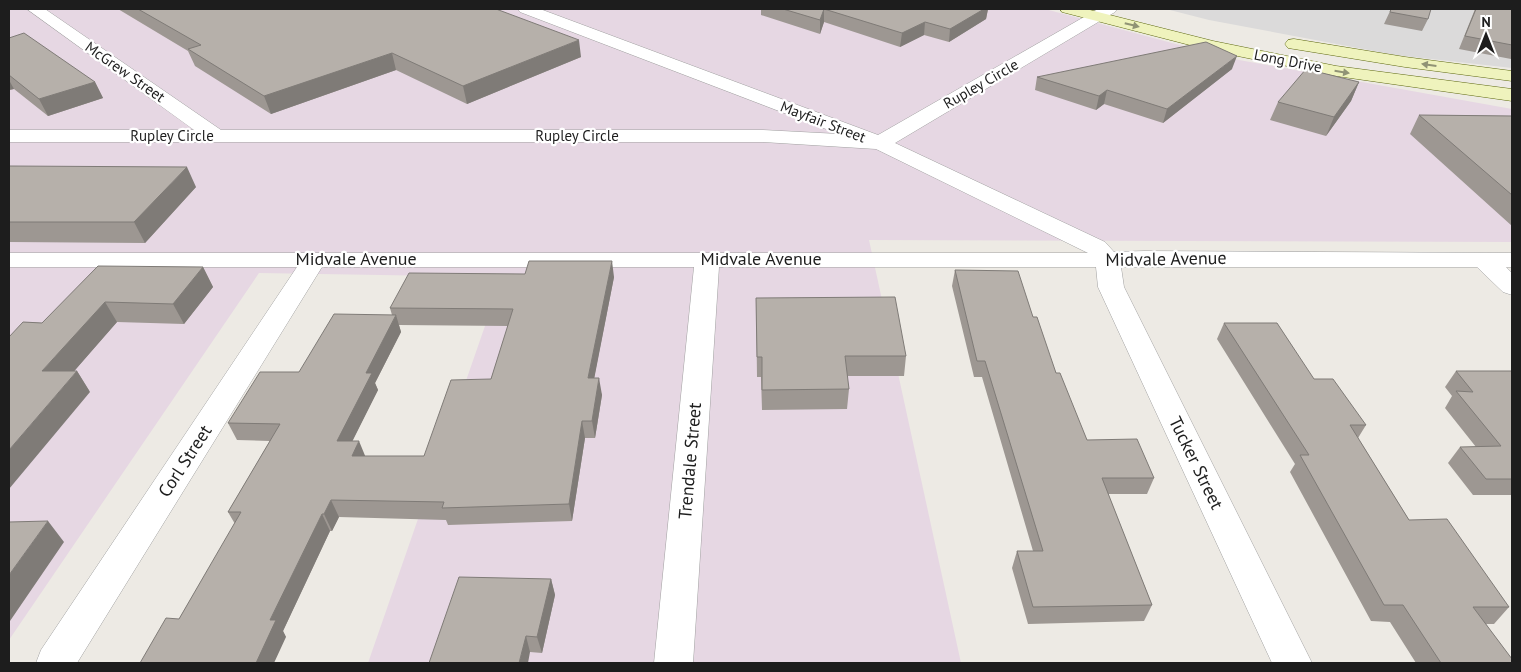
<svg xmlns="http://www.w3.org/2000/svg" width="1521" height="672" viewBox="0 0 1521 672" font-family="'PT Sans',sans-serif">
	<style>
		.residential { fill: #dbdada }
		.industrial { fill: #e6d7e3 }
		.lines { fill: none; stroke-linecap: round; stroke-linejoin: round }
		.street-casing { stroke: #a1a1a1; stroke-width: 1 }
		.secondary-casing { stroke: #5e6910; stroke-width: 1 }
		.street { fill: #fff; fill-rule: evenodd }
		.secondary { fill: #eff3bd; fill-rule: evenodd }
		.wall { fill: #9d9792; fill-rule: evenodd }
		.shaded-wall { fill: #7f7b77 }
		.building { fill: #b6b0aa; stroke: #7f7b77 }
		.oneway { fill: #909375 }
		.labels { text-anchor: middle; stroke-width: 4.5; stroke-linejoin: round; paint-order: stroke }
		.far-street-label { font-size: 15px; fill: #1d1d1d; stroke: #fff }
		.street-label { font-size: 18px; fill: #1d1d1d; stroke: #fff }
	</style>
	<rect width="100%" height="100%" fill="#edeae4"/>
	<path class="residential" d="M 1166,9 L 1512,9 L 1512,68 L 1395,55 L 1209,20 Z"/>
	<path class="industrial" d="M 9,9 L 1045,9 L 1228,58 L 1512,109 L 1512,242 L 869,240 L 961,663 L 368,663 L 502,277 L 259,273 L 9,640 Z"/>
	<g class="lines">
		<g class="street-casing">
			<path id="street" d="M 27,9 L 45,9 L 221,130 L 763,130 L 839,134 L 520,12 L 518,9 L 540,9 L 878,135 L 1098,9 L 1117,9 L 1115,12 L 895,143 L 1105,242 L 1114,252 L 1144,251 L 1512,253 L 1512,267 L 1506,267 L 1512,273 L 1512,295 L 1503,292 L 1477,267 L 1121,267 L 1124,287 L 1312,663 L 1272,663 L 1098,287 L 1096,267 L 719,267 L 693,663 L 654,663 L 694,267 L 322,267 L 77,663 L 36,663 L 41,650 L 297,267 L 9,267 L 9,253 L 1088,253 L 876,149 L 763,142 L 9,142 L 9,130 L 194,130 Z"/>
		</g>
		<g class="secondary-casing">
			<path id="secondary" d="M 1060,9 L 1086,9 L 1213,41 L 1336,66 L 1512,89 L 1512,101 L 1336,76 L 1213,51 L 1062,12 Z
				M 1294,39 L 1405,57 L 1512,71 L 1512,81 L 1405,67 L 1288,48 L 1285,44 L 1288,40 Z"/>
		</g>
		<use href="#street" class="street"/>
		<use href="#secondary" class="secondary"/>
	</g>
	<path class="wall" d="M 118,9 L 496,9 L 581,57 L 467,104 L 396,70 L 271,114 L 195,66 L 188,51 Z
		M 761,9 L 988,9 L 986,19 L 949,42 L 924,35 L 900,47 L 824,22 L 820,34 L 761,15 Z
		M 1391,9 L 1428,19 L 1422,31 L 1384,24 Z
		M 1475,9 L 1512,9 L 1512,58 L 1511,59 L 1459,49 Z
		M 9,38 L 95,82 L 103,98 L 48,116 L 14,89 L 9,90 Z
		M 1232,69 L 1163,123 L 1104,104 L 1096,110 L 1035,90 L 1037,77 Z
		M 1359,82 L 1351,101 L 1326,136 L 1270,120 L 1278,102 Z
		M 1419,115 L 1512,116 L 1512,226 L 1410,134 Z
		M 9,166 L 196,187 L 145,243 L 9,242 Z
		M 203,267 L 213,287 L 184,324 L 117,322 L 74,371 L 77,371 L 90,392 L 23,322 L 42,323 Z
		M 955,270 L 1033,317 L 1056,373 L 1087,440 L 1154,478 L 1147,494 L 1108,494 L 1152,605 L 1144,621 L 1028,624 L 1012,568 L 1017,551 L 1033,551 L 982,377 L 974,377 L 952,286 Z
		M 614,277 L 594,378 L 602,395 L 595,438 L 585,438 L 572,521 L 448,525 L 446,520 L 339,517 L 332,531 L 330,531 L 283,631 L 286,637 L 179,619 L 235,524 L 228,512 L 270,441 L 237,440 L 228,423 L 299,372 L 392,315 L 390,308 ZM 399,325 L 508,326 L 491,379 L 424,456 L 365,456 L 352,441 L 378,390 L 375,383 L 401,332 Z
		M 756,298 L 906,356 L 904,376 L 847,376 L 849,389 L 847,409 L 762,410 L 761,377 L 757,377 Z
		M 1224,323 L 1314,379 L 1366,425 L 1358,438 L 1409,520 L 1509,607 L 1494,624 L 1486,624 L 1512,663 L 1416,663 L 1390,622 L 1371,621 L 1290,472 L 1295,464 L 1217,339 Z
		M 1456,371 L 1512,371 L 1512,495 L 1473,495 L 1448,463 L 1460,447 L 1476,447 L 1445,408 L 1452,396 L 1445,387 Z
		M 551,579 L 555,595 L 542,653 L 530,652 L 429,663 Z"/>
	<path class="shaded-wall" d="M 824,9 L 824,22 L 820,34 L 820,20 Z
		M 984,9 L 988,9 L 986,19 L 949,42 L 950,29 Z
		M 925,22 L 924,35 L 900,47 L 902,33 Z
		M 579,40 L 581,57 L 467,104 L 463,86 Z
		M 392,53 L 396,70 L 271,114 L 264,96 Z
		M 1237,56 L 1232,69 L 1163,123 L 1167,109 Z
		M 9,80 L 14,89 L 9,90 Z
		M 95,82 L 103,98 L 48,116 L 39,99 Z
		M 1359,82 L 1351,101 L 1326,136 L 1334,117 Z
		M 1107,90 L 1104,104 L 1096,110 L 1099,96 Z
		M 187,167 L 196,187 L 145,243 L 134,222 Z
		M 612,261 L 614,277 L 591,395 L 588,378 Z
		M 203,267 L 213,287 L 184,324 L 173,304 Z
		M 105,302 L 117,322 L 56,392 L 42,371 Z
		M 396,315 L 401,332 L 375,383 L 378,390 L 344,458 L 337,441 L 366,373 Z
		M 77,371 L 90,392 L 9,489 L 9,450 Z
		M 599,378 L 602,395 L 595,438 L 592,421 Z
		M 582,421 L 585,438 L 572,521 L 569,504 Z
		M 359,441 L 366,458 L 352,456 Z
		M 331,500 L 339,517 L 332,531 L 324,514 Z
		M 322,514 L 330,531 L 283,631 L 286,637 L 274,663 L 256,663 L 270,620 Z
		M 48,521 L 64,542 L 10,621 L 9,619 L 9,575 Z
		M 551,579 L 555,595 L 542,653 L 537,637 Z
		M 526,636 L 530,652 L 528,663 L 519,663 Z"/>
	<path class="building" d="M 138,9 L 496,9 L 579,40 L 463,86 L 392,53 L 264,96 L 188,49 L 201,45 Z
		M 783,9 L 984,9 L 950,29 L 925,22 L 902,33 L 824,9 L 820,20 Z
		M 1391,9 L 1431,9 L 1428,19 L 1390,12 Z
		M 1476,9 L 1512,9 L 1512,45 L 1465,36 Z
		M 24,33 L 95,82 L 39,99 L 9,75 L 9,38 Z
		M 1206,42 L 1237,56 L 1167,109 L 1107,90 L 1099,96 L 1037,77 Z
		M 1306,69 L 1359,82 L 1334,117 L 1278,102 Z
		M 1419,115 L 1512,116 L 1512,195 Z
		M 9,166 L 187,167 L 134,222 L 9,222 Z
		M 529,261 L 612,261 L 588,378 L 599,378 L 592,421 L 582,421 L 569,504 L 442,508 L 444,502 L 331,500 L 324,514 L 322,514 L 270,620 L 276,620 L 256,663 L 140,663 L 166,618 L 179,619 L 241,512 L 228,512 L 280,424 L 228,423 L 260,372 L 299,372 L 334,314 L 396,315 L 366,373 L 372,373 L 337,441 L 359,441 L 352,456 L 424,456 L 451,380 L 491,379 L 513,309 L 390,308 L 409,273 L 525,274 Z
		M 98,266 L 203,267 L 173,304 L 105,302 L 42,371 L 77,371 L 9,450 L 9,337 L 23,322 L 42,323 Z
		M 955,270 L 1018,271 L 1033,317 L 1037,317 L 1056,373 L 1060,373 L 1087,440 L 1137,439 L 1154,478 L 1102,478 L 1152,605 L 1033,607 L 1017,551 L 1043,551 L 985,361 L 977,361 Z
		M 895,297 L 906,356 L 845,356 L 849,389 L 762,390 L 762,357 L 757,357 L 756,298 Z
		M 1224,323 L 1277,323 L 1314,379 L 1333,379 L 1366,425 L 1350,425 L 1409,520 L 1447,519 L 1509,607 L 1473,607 L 1512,659 L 1512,663 L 1441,663 L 1403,605 L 1384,605 L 1300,455 L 1309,455 Z
		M 1456,371 L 1512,371 L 1512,479 L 1486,479 L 1460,447 L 1501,446 L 1456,391 L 1473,392 Z
		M 48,521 L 9,575 L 9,522 Z
		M 459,577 L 551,579 L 537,637 L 526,636 L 519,663 L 429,663 Z"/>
	<defs><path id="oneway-solid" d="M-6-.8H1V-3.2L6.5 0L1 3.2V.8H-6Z" transform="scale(1.25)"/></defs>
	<g class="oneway">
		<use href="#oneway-solid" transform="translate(1132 25) rotate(14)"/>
		<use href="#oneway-solid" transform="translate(1429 65) rotate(-172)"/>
		<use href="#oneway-solid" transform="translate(1342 72) rotate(9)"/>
	</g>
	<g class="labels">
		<g class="far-street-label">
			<text transform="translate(1288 61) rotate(11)" y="5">Long Drive</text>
			<text transform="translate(125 72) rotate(35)" y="5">McGrew Street</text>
			<text transform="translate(981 84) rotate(-30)" y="5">Rupley Circle</text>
			<text transform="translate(823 122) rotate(21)" y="5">Mayfair Street</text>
			<text x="172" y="141">Rupley Circle</text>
			<text x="577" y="141">Rupley Circle</text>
		</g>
		<g class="street-label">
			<text x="356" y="265">Midvale Avenue</text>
			<text x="761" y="265">Midvale Avenue</text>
			<text transform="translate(1166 259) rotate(-1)" y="6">Midvale Avenue</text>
			<text transform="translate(185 461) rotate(-57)" y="6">Corl Street</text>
			<text transform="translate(690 461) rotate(-85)" y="6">Trendale Street</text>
			<text transform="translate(1196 463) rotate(64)" y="6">Tucker Street</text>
		</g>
	</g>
	<rect width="1521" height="672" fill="none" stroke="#1d1d1d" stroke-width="20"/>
	<g transform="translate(1486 35)" stroke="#ffffff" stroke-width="4" paint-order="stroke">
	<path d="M0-4L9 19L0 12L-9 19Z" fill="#1d1d1d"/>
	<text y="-8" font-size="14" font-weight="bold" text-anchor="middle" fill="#1d1d1d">N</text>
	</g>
</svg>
